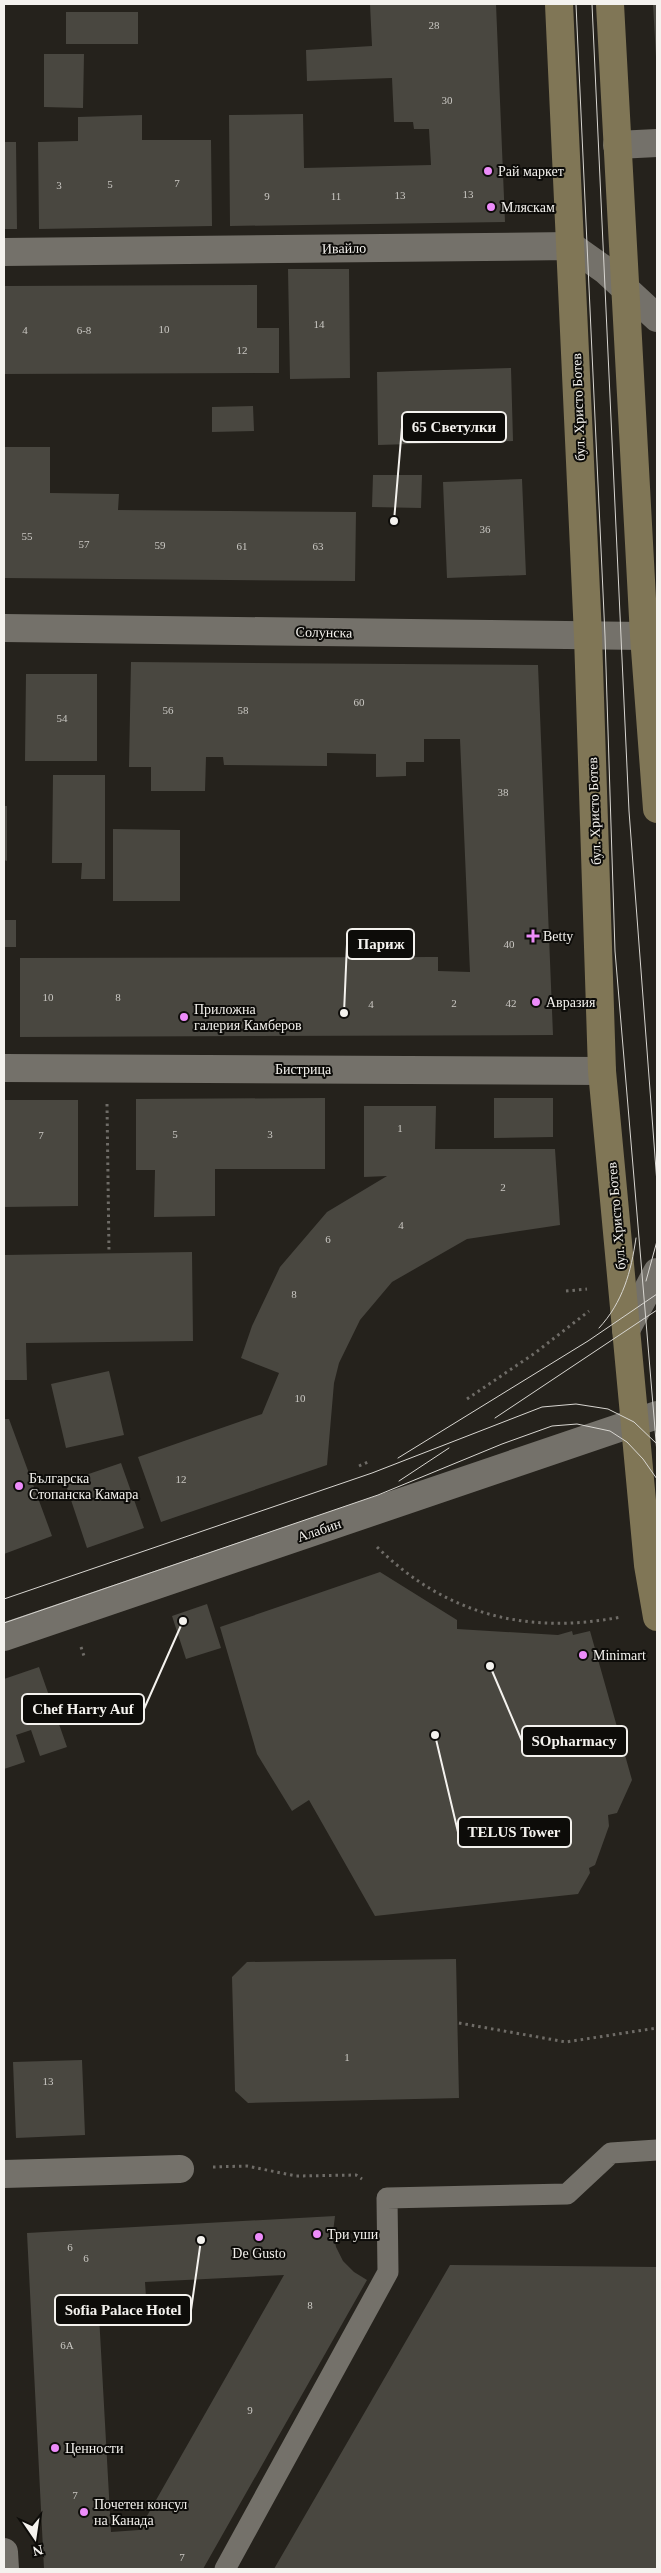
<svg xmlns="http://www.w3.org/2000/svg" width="661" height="2573" viewBox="0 0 661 2573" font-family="Georgia,serif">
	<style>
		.building { fill: #494740; fill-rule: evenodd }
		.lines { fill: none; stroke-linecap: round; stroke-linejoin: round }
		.path { stroke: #6f6c67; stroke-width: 3; stroke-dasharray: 2.5 4; stroke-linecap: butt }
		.service { stroke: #74716a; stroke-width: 21 }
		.minor { stroke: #74716a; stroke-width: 28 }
		.secondary { stroke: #807656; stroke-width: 28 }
		.tram { stroke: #d8d6d1; stroke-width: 1 }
		.poi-dot { fill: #ed8cfa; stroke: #0d0c09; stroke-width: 2 }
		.labels { text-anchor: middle; stroke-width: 4; stroke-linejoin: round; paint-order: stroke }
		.number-label { font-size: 11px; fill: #c9c7c2 }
		.poi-label { font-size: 14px; fill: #f4f2ee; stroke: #0d0c09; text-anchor: start }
		.street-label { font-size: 14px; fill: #f4f2ee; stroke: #0d0c09 }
		.leader { fill: none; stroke: #f4f2ee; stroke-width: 2 }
		.callout-dot { fill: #f4f2ee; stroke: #0d0c09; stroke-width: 2 }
		.callout { fill: #0d0c09; stroke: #f4f2ee; stroke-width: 2 }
		.callout-label { font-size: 15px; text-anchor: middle; font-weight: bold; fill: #f4f2ee }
	</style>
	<rect width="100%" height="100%" fill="#25221c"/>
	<path class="building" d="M 370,4 L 496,4 L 505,222 L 230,226 L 229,115 L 303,114 L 304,168 L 431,165 L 429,129 L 414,129 L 413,122 L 394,122 L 392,78 L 307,81 L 306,50 L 372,46 Z
		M 653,4 L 657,4 L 657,57 L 656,57 Z
		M 66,12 L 138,12 L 138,44 L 66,44 Z
		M 44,54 L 84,54 L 83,108 L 44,107 Z
		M 142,115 L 142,140 L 211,140 L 212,226 L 39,229 L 38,142 L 78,141 L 78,117 Z
		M 4,142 L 16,142 L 17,229 L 4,229 Z
		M 288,269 L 349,269 L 350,378 L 290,379 Z
		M 257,285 L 257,328 L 279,328 L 279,373 L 4,374 L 4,286 Z
		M 511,368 L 513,441 L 378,445 L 377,372 Z
		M 253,406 L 254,431 L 212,432 L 212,407 Z
		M 4,447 L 50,447 L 50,493 L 119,494 L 118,510 L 356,512 L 355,581 L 4,578 Z
		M 373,475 L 422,475 L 421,508 L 372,507 Z
		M 522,479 L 526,575 L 447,578 L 443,482 Z
		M 131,662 L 538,665 L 553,1035 L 20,1037 L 20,958 L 438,957 L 438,971 L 470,972 L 460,739 L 424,739 L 424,762 L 406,762 L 406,776 L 376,777 L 376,754 L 327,753 L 327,766 L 224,765 L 223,757 L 206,757 L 205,791 L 151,791 L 151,767 L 129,767 Z
		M 26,674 L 97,674 L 97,761 L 25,761 Z
		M 53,775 L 105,775 L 105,879 L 81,879 L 82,863 L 52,863 Z
		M 4,806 L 7,806 L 7,861 L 4,860 Z
		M 113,829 L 180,830 L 180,901 L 113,901 Z
		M 4,920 L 16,920 L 16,947 L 4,947 Z
		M 325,1098 L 325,1169 L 215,1169 L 215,1216 L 154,1217 L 155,1170 L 136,1170 L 136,1099 Z
		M 494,1098 L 553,1098 L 553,1137 L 494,1138 Z
		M 4,1100 L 78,1100 L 78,1206 L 4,1207 Z
		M 364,1106 L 436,1106 L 435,1149 L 555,1149 L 560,1225 L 467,1239 L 392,1282 L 360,1320 L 339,1363 L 334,1383 L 327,1465 L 161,1522 L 138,1457 L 262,1414 L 279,1373 L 241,1358 L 252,1326 L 280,1267 L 327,1212 L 387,1176 L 364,1177 Z
		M 192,1252 L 193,1341 L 26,1343 L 27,1380 L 4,1380 L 4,1255 Z
		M 109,1371 L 124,1435 L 66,1448 L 51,1384 Z
		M 4,1419 L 9,1419 L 52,1536 L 4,1554 Z
		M 121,1463 L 144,1528 L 87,1548 L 65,1482 Z
		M 380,1572 L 457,1620 L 457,1629 L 558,1635 L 572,1631 L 573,1635 L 590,1631 L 632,1780 L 617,1813 L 608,1815 L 609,1826 L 595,1865 L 589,1868 L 590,1873 L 578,1894 L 375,1916 L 309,1800 L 292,1811 L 257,1754 L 220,1627 Z
		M 207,1604 L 221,1648 L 186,1659 L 172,1616 Z
		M 39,1667 L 67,1747 L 40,1756 L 31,1730 L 16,1735 L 25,1762 L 4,1769 L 4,1679 Z
		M 456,1959 L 459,2098 L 248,2103 L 235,2091 L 232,1977 L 247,1962 Z
		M 82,2060 L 85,2135 L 16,2138 L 13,2062 Z
		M 335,2216 L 333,2232 L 336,2247 L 343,2261 L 354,2272 L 367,2280 L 203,2569 L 44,2569 L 27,2233 ZM 284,2275 L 139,2530 L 111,2532 L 99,2315 L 147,2312 L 145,2282 Z
		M 450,2265 L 657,2267 L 657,2569 L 274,2569 Z"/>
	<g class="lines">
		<path class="path" d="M 107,1104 L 109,1253
			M 566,1291 L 587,1289
			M 467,1399 L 535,1353 L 589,1311
			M 359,1466 L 368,1462
			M 377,1547 C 446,1615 527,1635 621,1617
			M 81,1647 L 84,1656
			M 459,2023 L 566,2042 L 657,2028
			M 213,2167 L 247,2166 L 296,2176 L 356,2175 L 362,2179"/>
		<path class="service" d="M 225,2569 L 388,2272 L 387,2198 L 567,2194 L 611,2153 L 657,2150"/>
		<path class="minor" d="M 617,145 L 657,143
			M 4,252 L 571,246 L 605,270 L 657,318
			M 4,628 L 644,636
			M 4,1068 L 602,1071
			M 626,1330 L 657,1272
			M 4,1637 L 657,1415
			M 4,2174 L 180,2169
			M 4,2552 L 5,2569"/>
		<path class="secondary" d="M 559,4 L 588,636 L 602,1071 L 648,1565 L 657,1617
			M 610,4 L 644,636 L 657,809"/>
		<path class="tram" d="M 576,4 L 605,636 L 615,951 L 657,1453
			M 592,4 L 629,811 L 657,1183
			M 646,1281 L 657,1241
			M 599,1328 C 623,1302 631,1272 636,1238
			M 495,1418 L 657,1310
			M 398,1458 L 588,1341 L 657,1294
			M 399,1481 L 449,1448
			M 4,1599 L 372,1473 L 542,1407 L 576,1404 L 608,1409 L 634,1422 L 657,1444
			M 4,1623 L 378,1495 L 502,1444 L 552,1426 L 577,1424 L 610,1431 L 627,1442 L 643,1459 L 657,1479"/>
	</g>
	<g class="poi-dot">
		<circle cx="488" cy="171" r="5"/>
		<circle cx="491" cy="207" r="5"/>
		<path d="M530.5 928.5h5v5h5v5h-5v5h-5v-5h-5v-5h5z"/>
		<circle cx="536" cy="1002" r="5"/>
		<circle cx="184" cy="1017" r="5"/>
		<circle cx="19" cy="1486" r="5"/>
		<circle cx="583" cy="1655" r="5"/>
		<circle cx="317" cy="2234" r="5"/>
		<circle cx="259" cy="2237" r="5"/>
		<circle cx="55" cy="2448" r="5"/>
		<circle cx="84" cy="2512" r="5"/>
	</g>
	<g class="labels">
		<g class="number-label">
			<text x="434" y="29">28</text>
			<text x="447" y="104">30</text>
			<text x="177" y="187">7</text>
			<text x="110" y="188">5</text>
			<text x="59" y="189">3</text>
			<text x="468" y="198">13</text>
			<text x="400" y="199">13</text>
			<text x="267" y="200">9</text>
			<text x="336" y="200">11</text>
			<text x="319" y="328">14</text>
			<text x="164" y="333">10</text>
			<text x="25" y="334">4</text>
			<text x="84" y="334">6-8</text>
			<text x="242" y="354">12</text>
			<text x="485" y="533">36</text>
			<text x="27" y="540">55</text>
			<text x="84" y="548">57</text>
			<text x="160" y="549">59</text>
			<text x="242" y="550">61</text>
			<text x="318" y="550">63</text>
			<text x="359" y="706">60</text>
			<text x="168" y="714">56</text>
			<text x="243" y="714">58</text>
			<text x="62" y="722">54</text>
			<text x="503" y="796">38</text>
			<text x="509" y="948">40</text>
			<text x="48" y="1001">10</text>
			<text x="118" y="1001">8</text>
			<text x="454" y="1007">2</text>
			<text x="511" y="1007">42</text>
			<text x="371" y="1008">4</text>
			<text x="400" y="1132">1</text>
			<text x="175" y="1138">5</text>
			<text x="270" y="1138">3</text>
			<text x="41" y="1139">7</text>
			<text x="503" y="1191">2</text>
			<text x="401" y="1229">4</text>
			<text x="328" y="1243">6</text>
			<text x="294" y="1298">8</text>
			<text x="300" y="1402">10</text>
			<text x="181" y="1483">12</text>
			<text x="347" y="2061">1</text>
			<text x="48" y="2085">13</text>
			<text x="70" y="2251">6</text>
			<text x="86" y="2262">6</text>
			<text x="310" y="2309">8</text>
			<text x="67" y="2349">6А</text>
			<text x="250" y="2414">9</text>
			<text x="75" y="2499">7</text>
			<text x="182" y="2561">7</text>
		</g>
		<g class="poi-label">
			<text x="498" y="176">Рай маркет</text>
			<text x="501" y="212">Мляскам</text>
			<text x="543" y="941">Betty</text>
			<text x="546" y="1007">Авразия</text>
			<text x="194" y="1014">Приложна<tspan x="194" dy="16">галерия Камберов</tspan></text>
			<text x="29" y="1483">Българска<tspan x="29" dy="16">Стопанска Камара</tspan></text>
			<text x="593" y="1660">Minimart</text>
			<text x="327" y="2239">Три уши</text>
			<text x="259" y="2258" text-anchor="middle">De Gusto</text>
			<text x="65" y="2453">Ценности</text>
			<text x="94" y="2509">Почетен консул<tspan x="94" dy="16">на Канада</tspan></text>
		</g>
		<g class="street-label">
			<text transform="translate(344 248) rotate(-1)" y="5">Ивайло</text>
			<text transform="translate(578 407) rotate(-92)" y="5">бул. Христо Ботев</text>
			<text transform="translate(324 632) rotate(1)" y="5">Солунска</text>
			<text transform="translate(594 811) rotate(-92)" y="5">бул. Христо Ботев</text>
			<text x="303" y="1074">Бистрица</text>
			<text transform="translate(616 1216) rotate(-95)" y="5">бул. Христо Ботев</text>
			<text transform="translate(319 1530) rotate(-19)" y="5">Алабин</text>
		</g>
	</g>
	<path class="leader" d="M394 521L402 427M344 1013L347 944M183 1621L144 1709M490 1666L522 1741M435 1735L458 1832M201 2240L191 2310"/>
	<g class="callout-dot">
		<circle cx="394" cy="521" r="5"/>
		<circle cx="344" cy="1013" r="5"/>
		<circle cx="183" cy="1621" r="5"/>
		<circle cx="490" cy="1666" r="5"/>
		<circle cx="435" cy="1735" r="5"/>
		<circle cx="201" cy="2240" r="5"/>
	</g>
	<g class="callout">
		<rect x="402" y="412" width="104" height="30" rx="5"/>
		<rect x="347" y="929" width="67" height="30" rx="5"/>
		<rect x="22" y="1694" width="122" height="30" rx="5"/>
		<rect x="522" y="1726" width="105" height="30" rx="5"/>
		<rect x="458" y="1817" width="113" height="30" rx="5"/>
		<rect x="55" y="2295" width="136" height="30" rx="5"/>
	</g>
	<g class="callout-label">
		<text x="454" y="432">65 Светулки</text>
		<text x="381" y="949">Париж</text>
		<text x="83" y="1714">Chef Harry Auf</text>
		<text x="574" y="1746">SOpharmacy</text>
		<text x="514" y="1837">TELUS Tower</text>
		<text x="123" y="2315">Sofia Palace Hotel</text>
	</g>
	<rect width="661" height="2573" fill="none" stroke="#f4f2ee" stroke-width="10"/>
	<g transform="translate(35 2538) rotate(167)" stroke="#0d0c09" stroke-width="4" paint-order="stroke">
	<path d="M0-4L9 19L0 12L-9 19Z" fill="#f4f2ee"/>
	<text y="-8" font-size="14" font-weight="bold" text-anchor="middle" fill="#f4f2ee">N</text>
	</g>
</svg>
